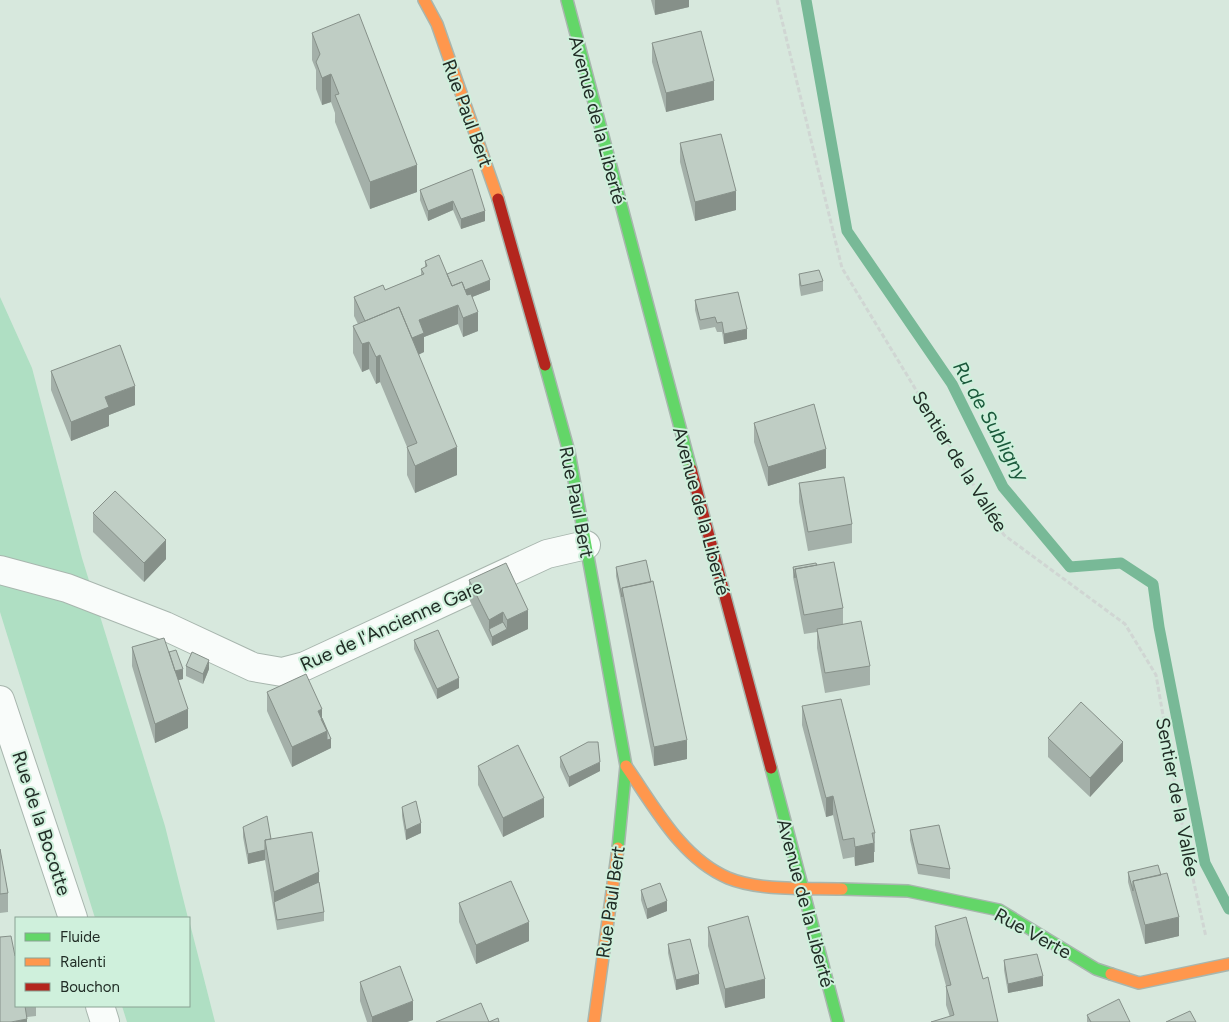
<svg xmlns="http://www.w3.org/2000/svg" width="1229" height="1022" viewBox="0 0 1229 1022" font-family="Figtree,sans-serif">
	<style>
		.green { fill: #afdfc3 }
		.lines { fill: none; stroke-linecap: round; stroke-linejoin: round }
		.stream { stroke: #78b997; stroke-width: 11 }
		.street-casing { stroke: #a8b6ae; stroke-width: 30 }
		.fast-casing { stroke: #a8b6ae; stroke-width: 14 }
		.slow-casing { stroke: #a8b6ae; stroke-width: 14 }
		.jam-casing { stroke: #a8b6ae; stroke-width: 14 }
		.path { stroke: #d0d6d3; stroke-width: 3; stroke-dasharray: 5 2.5; stroke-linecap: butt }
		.street { stroke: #f9fcfa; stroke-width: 28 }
		.fast { stroke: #63d668; stroke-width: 11 }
		.slow { stroke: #ff974d; stroke-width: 11 }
		.jam { stroke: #b3261e; stroke-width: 11 }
		.wall { fill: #a4b0a9 }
		.shaded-wall { fill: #869089 }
		.building { fill: #bfcdc4; stroke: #869089 }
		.labels { text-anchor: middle; stroke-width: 4; stroke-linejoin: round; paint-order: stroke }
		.street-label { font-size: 19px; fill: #212d26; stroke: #cff0dc }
		.water-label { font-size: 20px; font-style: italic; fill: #1a593b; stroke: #cff0dc }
	</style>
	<rect width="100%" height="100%" fill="#d7e8dd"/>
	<path class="green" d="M 0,297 L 32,368 L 82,558 L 165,826 L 188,918 L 95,918 L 0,612 Z
		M 189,920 L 215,1022 L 127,1022 L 122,1006 L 189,1006 Z"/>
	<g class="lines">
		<path class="stream" d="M 806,0 L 847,231 L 952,384 L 1003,487 L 1070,567 L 1121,563 L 1153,584 L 1159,627 L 1205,863 L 1229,909"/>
		<g class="street-casing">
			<path id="street" d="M 0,570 L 67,588 L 165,626 L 253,667 L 282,672 L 305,666 L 547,554 L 586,545
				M 0,700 L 73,918
				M 100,1006 L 105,1022"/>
		</g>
		<g class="fast-casing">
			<path id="fast" d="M 567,0 L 691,469
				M 545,365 L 569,452 L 626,766 L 618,848
				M 771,768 L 838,1022
				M 842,889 L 908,891 L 999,910 L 1096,969 L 1111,974"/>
		</g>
		<g class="slow-casing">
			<path id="slow" d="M 424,0 L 437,24 L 498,199
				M 626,766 C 654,806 681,858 728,878 C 759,891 808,888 842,889
				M 1111,974 L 1139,983 L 1229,964
				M 594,1022 L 618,848"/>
		</g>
		<g class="jam-casing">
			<path id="jam" d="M 498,199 L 545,365
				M 691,469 L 771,768"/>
		</g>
		<path class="path" d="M 777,0 L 842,268 L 1004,535 L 1125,624 L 1156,675 L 1186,847 L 1206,937"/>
		<use href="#street" class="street"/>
		<use href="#fast" class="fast"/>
		<use href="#slow" class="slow"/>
		<use href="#jam" class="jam"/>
	</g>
	<path class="wall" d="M 651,0 L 689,0 L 689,7 L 655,15 Z
		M 312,33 L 417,192 L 370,209 L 335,122 L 335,113 L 331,102 L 322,105 L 316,89 L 316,70 L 312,60 Z
		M 652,43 L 714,100 L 666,112 L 652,62 Z
		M 680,143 L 736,210 L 695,221 L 680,162 Z
		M 472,169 L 485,221 L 461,229 L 453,210 L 428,221 L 420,200 L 420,190 Z
		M 425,261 L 447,274 L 490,290 L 472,297 L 478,331 L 463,337 L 458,324 L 424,337 L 424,352 L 418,355 L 457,475 L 415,493 L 407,475 L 407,447 L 380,382 L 376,384 L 369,369 L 362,372 L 353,353 L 353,326 L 358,324 L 354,316 L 354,297 L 385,290 L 421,275 L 421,269 L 425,267 Z
		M 799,274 L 823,281 L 823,291 L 801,296 L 799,284 Z
		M 695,300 L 747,339 L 724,344 L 722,332 L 717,332 L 715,327 L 700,330 L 695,310 Z
		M 51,371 L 135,405 L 109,415 L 109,426 L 71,441 L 51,390 Z
		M 754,423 L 826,468 L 768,486 L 754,442 Z
		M 799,483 L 852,524 L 852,543 L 808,551 L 799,502 Z
		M 93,513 L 166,559 L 144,582 L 93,532 Z
		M 817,565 L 843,608 L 843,624 L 870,666 L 870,685 L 825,693 L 817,648 L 817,632 L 804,634 L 793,577 L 793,567 Z
		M 616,567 L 687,759 L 654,766 L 616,576 Z
		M 469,580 L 528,629 L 492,646 L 469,599 Z
		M 414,640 L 459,688 L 437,699 L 414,649 Z
		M 132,647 L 169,652 L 183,679 L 178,680 L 188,728 L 155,743 L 132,666 Z
		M 186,666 L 209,669 L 203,684 L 186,676 Z
		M 267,692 L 322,718 L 331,748 L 292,767 L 267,711 Z
		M 802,706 L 875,833 L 875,852 L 874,852 L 874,862 L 855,866 L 854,857 L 843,859 L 833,815 L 826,817 L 802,725 Z
		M 1048,738 L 1123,761 L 1090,797 L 1048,757 Z
		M 560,757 L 600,771 L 569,787 L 560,767 Z
		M 478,766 L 544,817 L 503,837 L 478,785 Z
		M 402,807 L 421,833 L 406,840 L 402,816 Z
		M 243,827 L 271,839 L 319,882 L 324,912 L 324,921 L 277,930 L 265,860 L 248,864 L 243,837 Z
		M 910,830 L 950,869 L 950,879 L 918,874 L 910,840 Z
		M 0,849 L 8,893 L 8,912 L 0,913 Z
		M 1128,872 L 1179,936 L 1145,944 L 1128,882 Z
		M 641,890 L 667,911 L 647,919 L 641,900 Z
		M 459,903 L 529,941 L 476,964 L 459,922 Z
		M 935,926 L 983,979 L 998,1022 L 950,1017 L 946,1005 L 946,986 L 935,945 Z
		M 708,927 L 765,998 L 725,1008 L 708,946 Z
		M 668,944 L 699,984 L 676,990 L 668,953 Z
		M 1004,960 L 1043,986 L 1008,993 L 1004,970 Z
		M 360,982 L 413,1020 L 407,1022 L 367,1022 L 360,1001 Z
		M 16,1006 L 36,1006 L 36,1016 L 27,1017 L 27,1022 Z
		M 1087,1015 L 1130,1022 L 1087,1022 Z"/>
	<path class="shaded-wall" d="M 655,0 L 689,0 L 689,7 L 655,15 Z
		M 331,74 L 331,102 L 322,105 L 322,78 Z
		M 714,81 L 714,100 L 666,112 L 666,93 Z
		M 417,165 L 417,192 L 370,209 L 370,182 Z
		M 736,191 L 736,210 L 695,221 L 695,202 Z
		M 453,201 L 453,210 L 428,221 L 428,211 Z
		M 485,211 L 485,221 L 461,229 L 461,219 Z
		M 490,280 L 490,290 L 452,305 L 452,295 Z
		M 458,305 L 458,324 L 424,337 L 424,352 L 409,359 L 409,340 L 419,320 Z
		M 478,312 L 478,331 L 463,337 L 463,318 Z
		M 747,329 L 747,339 L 724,344 L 724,334 Z
		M 369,342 L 369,369 L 362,372 L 362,344 Z
		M 380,355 L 380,382 L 376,384 L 376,357 Z
		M 135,386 L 135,405 L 109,415 L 109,426 L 71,441 L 71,422 L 105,397 Z
		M 457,447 L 457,475 L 415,493 L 415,466 Z
		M 826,449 L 826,468 L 768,486 L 768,467 Z
		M 166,540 L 166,559 L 144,582 L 144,563 Z
		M 528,610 L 528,629 L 492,646 L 492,637 L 489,629 L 489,620 L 503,612 L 503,631 L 507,629 L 507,620 Z
		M 209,660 L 209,669 L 203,684 L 203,674 Z
		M 183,669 L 183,679 L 172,682 L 172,672 Z
		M 459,678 L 459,688 L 437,699 L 437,689 Z
		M 188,709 L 188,728 L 155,743 L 155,724 Z
		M 322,709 L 322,728 L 318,711 Z
		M 327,731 L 331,739 L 331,748 L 292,767 L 292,747 Z
		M 687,740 L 687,759 L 654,766 L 654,747 Z
		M 1123,742 L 1123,761 L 1090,797 L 1090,778 Z
		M 600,762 L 600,771 L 569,787 L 569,777 Z
		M 833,796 L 833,815 L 826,817 L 826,798 Z
		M 544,798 L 544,817 L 503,837 L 503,818 Z
		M 421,823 L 421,833 L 406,840 L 406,830 Z
		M 874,843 L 874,862 L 855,866 L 855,847 Z
		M 265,850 L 265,860 L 248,864 L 248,854 Z
		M 319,872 L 319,891 L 274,902 L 274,892 Z
		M 667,901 L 667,911 L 647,919 L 647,909 Z
		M 1179,917 L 1179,936 L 1145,944 L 1145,925 Z
		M 529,922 L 529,941 L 476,964 L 476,945 Z
		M 699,974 L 699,984 L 676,990 L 676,980 Z
		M 1043,976 L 1043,986 L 1008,993 L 1008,984 Z
		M 765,979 L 765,998 L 725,1008 L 725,989 Z
		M 413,1001 L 413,1020 L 407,1022 L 372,1022 L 372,1017 Z
		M 27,1019 L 27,1022 L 11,1022 Z"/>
	<path class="building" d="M 359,14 L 417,165 L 370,182 L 335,95 L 339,94 L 331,74 L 322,78 L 316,62 L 320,54 L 312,33 Z
		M 701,31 L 714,81 L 666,93 L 652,43 Z
		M 721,134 L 736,191 L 695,202 L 680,143 Z
		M 472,169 L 485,211 L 461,219 L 453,201 L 428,211 L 420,190 Z
		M 439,255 L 452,286 L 462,282 L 467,295 L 471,294 L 478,312 L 463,318 L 458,305 L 419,320 L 424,333 L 412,338 L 399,307 L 365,321 L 354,297 L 383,285 L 385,290 L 424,274 L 421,269 L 427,266 L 425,261 Z
		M 482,260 L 490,280 L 465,290 L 462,282 L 452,286 L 447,274 Z
		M 819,270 L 823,281 L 801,286 L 799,274 Z
		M 738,292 L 747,329 L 724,334 L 722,322 L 717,323 L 715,317 L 700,320 L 695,300 Z
		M 399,307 L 457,447 L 415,466 L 407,447 L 417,443 L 380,355 L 376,357 L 369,342 L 362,344 L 353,326 Z
		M 120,345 L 135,386 L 105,397 L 109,407 L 71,422 L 51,371 Z
		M 814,404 L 826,449 L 768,467 L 754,423 Z
		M 844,477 L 852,524 L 808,532 L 799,483 Z
		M 115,491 L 166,540 L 144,563 L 93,513 Z
		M 646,560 L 651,582 L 622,588 L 622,597 L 616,567 Z
		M 834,562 L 843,608 L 804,615 L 795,569 Z
		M 506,563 L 528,610 L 507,620 L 503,612 L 489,620 L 469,580 Z
		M 816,563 L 817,565 L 795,569 L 795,578 L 793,567 Z
		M 653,581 L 687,740 L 654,747 L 622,588 Z
		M 861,621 L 870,666 L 825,673 L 817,629 Z
		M 503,622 L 507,629 L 492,637 L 489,629 Z
		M 438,630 L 459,678 L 437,689 L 414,640 Z
		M 164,638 L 188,709 L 155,724 L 132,647 Z
		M 176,650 L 183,669 L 175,671 L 169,652 Z
		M 192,652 L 209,660 L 203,674 L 186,666 Z
		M 306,674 L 322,709 L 318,711 L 327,731 L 292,747 L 267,692 Z
		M 841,699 L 875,833 L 872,833 L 874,843 L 855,847 L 854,838 L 843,840 L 833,796 L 826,798 L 802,706 Z
		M 1081,702 L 1123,742 L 1090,778 L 1048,738 Z
		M 322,718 L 331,739 L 327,740 L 327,731 L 321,719 Z
		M 588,742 L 598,742 L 600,762 L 569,777 L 560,757 Z
		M 518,745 L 544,798 L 503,818 L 478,766 Z
		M 416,801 L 421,823 L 406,830 L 402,807 Z
		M 267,816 L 271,839 L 265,840 L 265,850 L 248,854 L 243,827 Z
		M 939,825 L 950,869 L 918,864 L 910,830 Z
		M 312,832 L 319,872 L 274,892 L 265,840 Z
		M 0,849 L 8,893 L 0,894 Z
		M 1158,865 L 1161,875 L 1133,881 L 1133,891 L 1128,872 Z
		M 1167,873 L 1179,917 L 1145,925 L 1133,881 Z
		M 511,881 L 529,922 L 476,945 L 459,903 Z
		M 319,882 L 324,912 L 277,920 L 274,902 Z
		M 660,883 L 667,901 L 647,909 L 641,890 Z
		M 748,916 L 765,979 L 725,989 L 708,927 Z
		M 966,917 L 983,979 L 988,977 L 998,1022 L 931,1022 L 954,1015 L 946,986 L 951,985 L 935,926 Z
		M 11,936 L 15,956 L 16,956 L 16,1006 L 25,1006 L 27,1019 L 11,1022 L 0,1022 L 0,937 Z
		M 690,939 L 699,974 L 676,980 L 668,944 Z
		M 1037,954 L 1043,976 L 1008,984 L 1004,960 Z
		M 400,966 L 413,1001 L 372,1017 L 360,982 Z
		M 1119,999 L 1130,1022 L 1091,1022 L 1087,1015 Z
		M 481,1003 L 489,1022 L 498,1018 L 499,1022 L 436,1022 Z
		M 1190,1011 L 1196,1022 L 1166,1022 Z"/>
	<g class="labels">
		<g class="street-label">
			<text transform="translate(468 113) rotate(70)" y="7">Rue Paul Bert</text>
			<text transform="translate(598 120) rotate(75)" y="7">Avenue de la Liberté</text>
			<text transform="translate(960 461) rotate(58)" y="7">Sentier de la Vallée</text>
			<text transform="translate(577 502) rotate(79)" y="7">Rue Paul Bert</text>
			<text transform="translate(702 511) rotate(75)" y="7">Avenue de la Liberté</text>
			<text transform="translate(391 625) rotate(-24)" y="7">Rue de l'Ancienne Gare</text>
			<text transform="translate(1178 797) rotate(79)" y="7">Sentier de la Vallée</text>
			<text transform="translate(42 823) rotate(72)" y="7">Rue de la Bocotte</text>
			<text transform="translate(610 902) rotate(-82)" y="7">Rue Paul Bert</text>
			<text transform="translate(806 903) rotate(75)" y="7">Avenue de la Liberté</text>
			<text transform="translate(1033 933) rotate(29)" y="7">Rue Verte</text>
		</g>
		<g class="water-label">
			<text transform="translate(991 421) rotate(61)" y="7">Ru de Subligny</text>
		</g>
	</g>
	<rect x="15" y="917" width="175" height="90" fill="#cff0dc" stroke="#89a293"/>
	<rect x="25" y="933" width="25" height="8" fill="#63d668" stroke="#89a293"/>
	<text x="60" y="942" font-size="15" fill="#212d26">Fluide</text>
	<rect x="25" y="958" width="25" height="8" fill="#ff974d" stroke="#89a293"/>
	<text x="60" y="967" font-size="15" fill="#212d26">Ralenti</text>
	<rect x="25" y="983" width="25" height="8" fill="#b3261e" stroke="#89a293"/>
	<text x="60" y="992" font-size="15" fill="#212d26">Bouchon</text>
</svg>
